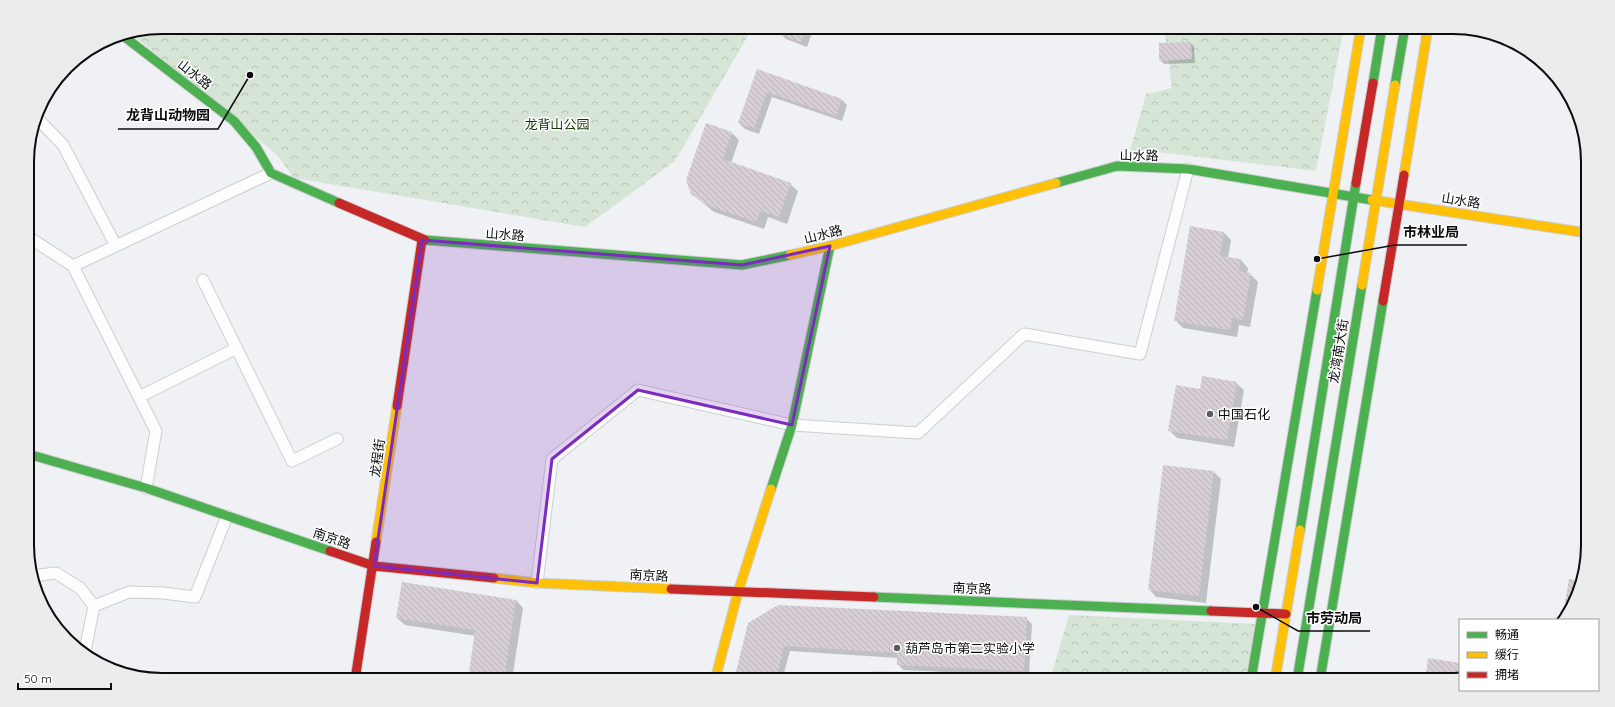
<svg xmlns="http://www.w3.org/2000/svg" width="1615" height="707" viewBox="0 0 1615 707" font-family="Quicksand,'Noto Sans SC',sans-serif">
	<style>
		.green { fill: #d7e5d6 }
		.forest { fill: url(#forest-crowns) }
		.shadow { fill: #0003 }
		.building { fill: url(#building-back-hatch) }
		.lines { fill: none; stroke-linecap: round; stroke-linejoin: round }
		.street-casing { stroke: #cccecf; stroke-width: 13 }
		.fast-casing { stroke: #cccecf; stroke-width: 11 }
		.slow-casing { stroke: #cccecf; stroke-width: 11 }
		.jam-casing { stroke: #cccecf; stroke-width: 11 }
		.street { stroke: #fdfdfd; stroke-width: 11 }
		.fast { stroke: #4caf50; stroke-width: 9 }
		.slow { stroke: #ffc107; stroke-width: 9 }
		.jam { stroke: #c62828; stroke-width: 9 }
		.marked { fill: #7b2cbf; fill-opacity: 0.2; stroke: #7b2cbf; stroke-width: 3; stroke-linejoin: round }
		.poi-dot { fill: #5b5c5e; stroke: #fff; stroke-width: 1.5 }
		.labels { text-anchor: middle; stroke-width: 3; stroke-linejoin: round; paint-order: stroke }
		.street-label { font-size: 13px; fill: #0b0c0e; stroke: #fff }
		.park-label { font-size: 13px; fill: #153808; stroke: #fff }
		.poi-label { font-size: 13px; fill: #0b0c0e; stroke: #fff; text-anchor: start }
		.rim { fill: none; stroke: #0b0c0e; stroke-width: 2 }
		.leader { fill: none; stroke: #0b0c0e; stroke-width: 1.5 }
		.callout-dot { fill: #0b0c0e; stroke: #fff; stroke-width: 1.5 }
		.callout-label { font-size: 14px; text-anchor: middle; font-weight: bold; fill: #0b0c0e; stroke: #fff; stroke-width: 3; stroke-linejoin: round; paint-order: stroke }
	</style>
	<defs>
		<pattern id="forest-crowns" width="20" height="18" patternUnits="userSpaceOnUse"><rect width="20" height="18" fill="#d7e5d6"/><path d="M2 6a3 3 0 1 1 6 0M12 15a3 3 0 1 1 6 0" fill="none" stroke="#b7c3b6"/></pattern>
		<pattern id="building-back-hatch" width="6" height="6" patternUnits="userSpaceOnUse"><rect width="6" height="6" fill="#d8cfd6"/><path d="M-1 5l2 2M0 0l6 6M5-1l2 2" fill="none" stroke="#b8b1b6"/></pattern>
	</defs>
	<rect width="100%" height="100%" fill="#eff1f4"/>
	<path class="green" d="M 873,671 L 987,673 L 985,680 L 870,680 Z"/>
	<path class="forest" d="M 162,27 L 753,27 L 675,161 L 585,227 L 294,178 L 277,155 L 131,33 Z
		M 1164,27 L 1344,27 L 1316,171 L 1141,150 L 1130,151 L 1146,94 L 1172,88 Z
		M 1069,615 L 1256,624 L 1245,680 L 1050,680 Z"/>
	<path class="shadow" d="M 783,27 L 814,27 L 807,47 L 786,39 L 781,34 Z
		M 895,27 L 904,27 L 903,30 Z
		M 1190,43 L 1194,46 L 1195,63 L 1164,64 L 1160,60 Z
		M 758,70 L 842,100 L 847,105 L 842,121 L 772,97 L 759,134 L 745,129 L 739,123 Z
		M 732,133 L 739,140 L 731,163 L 790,184 L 798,191 L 787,224 L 768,217 L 764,229 L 714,212 L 692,194 Z
		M 1224,233 L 1231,240 L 1228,258 L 1241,260 L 1248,268 L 1247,274 L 1250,274 L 1258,282 L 1250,327 L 1239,325 L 1237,337 L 1183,328 L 1176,321 Z
		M 1236,383 L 1244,390 L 1234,447 L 1177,438 L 1170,431 L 1201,390 Z
		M 1164,466 L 1214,472 L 1221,479 L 1206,603 L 1156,597 L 1149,589 Z
		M 516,600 L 523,608 L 512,680 L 469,680 L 476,636 L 405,625 L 397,618 Z
		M 1026,618 L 1032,624 L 1029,676 L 903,670 L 898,664 L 898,658 L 790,651 L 782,680 L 735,680 L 749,624 Z"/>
	<path class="building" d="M 764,27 L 807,27 L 801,42 L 764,29 Z
		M 1191,42 L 1192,59 L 1159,61 L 1159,43 Z
		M 757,69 L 842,99 L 836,116 L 767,92 L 754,129 L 738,123 Z
		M 706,123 L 732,132 L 723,159 L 791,183 L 779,217 L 761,211 L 756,222 L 706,205 L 691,194 L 686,180 Z
		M 1190,226 L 1224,232 L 1220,256 L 1241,259 L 1239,271 L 1251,273 L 1243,320 L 1232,318 L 1230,330 L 1174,321 Z
		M 1202,376 L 1237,382 L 1227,440 L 1168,431 L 1176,385 L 1200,389 Z
		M 1163,465 L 1214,471 L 1199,596 L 1148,590 Z
		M 1569,579 L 1581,581 L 1578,597 L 1564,620 L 1562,620 Z
		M 402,582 L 516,600 L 504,680 L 468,680 L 475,630 L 396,618 Z
		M 778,605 L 1027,617 L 1024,671 L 897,665 L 897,653 L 784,646 L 776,680 L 734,680 L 748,623 Z
		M 1428,658 L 1460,663 L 1460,680 L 1425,680 Z"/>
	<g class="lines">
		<g class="street-casing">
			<path id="street" d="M 37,118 L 63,145 L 116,246
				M 27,236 L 73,266 L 156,431 L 146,488
				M 73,266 L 271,173
				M 203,280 L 292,461 L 337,439
				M 139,397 L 237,348
				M 34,577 L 39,575 L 56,573 L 80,588 L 94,606
				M 537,583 L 552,459 L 638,390 L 792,425 L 918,433 L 1024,334 L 1140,354 L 1188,169
				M 85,651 L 94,606 L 129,592 L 163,593 L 195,597 L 227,516"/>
		</g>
		<g class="fast-casing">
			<path id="fast" d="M 122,35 L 234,121 L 256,147 L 271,173 L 339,203
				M 1373,83 L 1382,27
				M 1395,85 L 1405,27
				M 1056,183 L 1117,166 L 1188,169 L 1372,200
				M 425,240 L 742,265 L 790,255
				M 28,454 L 146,488 L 330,551
				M 771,489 L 792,425 L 830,246
				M 1300,530 L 1356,183
				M 874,597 L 1211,611
				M 1251,680 L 1317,290
				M 1297,680 L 1362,285
				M 1320,680 L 1383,301"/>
		</g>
		<g class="slow-casing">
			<path id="slow" d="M 1404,175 L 1428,27
				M 1372,200 L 1587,233
				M 790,255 L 830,246 L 1056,183
				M 1362,285 L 1395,85
				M 1317,290 L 1361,27
				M 376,542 L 397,406
				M 494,578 L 537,583 L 671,589
				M 715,680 L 738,592 L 771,489
				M 1275,680 L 1300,530"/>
		</g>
		<g class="jam-casing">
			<path id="jam" d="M 1356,183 L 1373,83
				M 339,203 L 425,240
				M 1383,301 L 1404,175
				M 397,406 L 422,240
				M 330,551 L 374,566 L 494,578
				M 671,589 L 874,597
				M 1211,611 L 1286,614
				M 355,680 L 376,542"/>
		</g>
		<use href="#street" class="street"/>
		<use href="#fast" class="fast"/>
		<use href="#slow" class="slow"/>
		<use href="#jam" class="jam"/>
	</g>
	<path class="marked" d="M 422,240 L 742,265 L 830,246 L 792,425 L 638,390 L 552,459 L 537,583 L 374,566 Z"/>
	<g class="poi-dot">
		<circle cx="1210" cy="414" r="4"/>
		<circle cx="897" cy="648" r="4"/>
	</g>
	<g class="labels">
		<g class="street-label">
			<text transform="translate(195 74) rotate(38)" y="5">山水路</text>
			<text transform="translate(1139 155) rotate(1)" y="5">山水路</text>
			<text transform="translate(1461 200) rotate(9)" y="5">山水路</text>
			<text transform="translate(505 234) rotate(4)" y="5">山水路</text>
			<text transform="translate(823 234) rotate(-14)" y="5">山水路</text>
			<text transform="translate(1338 351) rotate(-81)" y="5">龙湾南大街</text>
			<text transform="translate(377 458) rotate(-82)" y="5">龙程街</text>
			<text transform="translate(332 538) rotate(19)" y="5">南京路</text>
			<text transform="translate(649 575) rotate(3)" y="5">南京路</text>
			<text transform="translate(972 588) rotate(2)" y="5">南京路</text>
		</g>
		<g class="park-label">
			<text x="557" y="129">龙背山公园</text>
		</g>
		<g class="poi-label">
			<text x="1218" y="419">中国石化</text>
			<text x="905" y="653">葫芦岛市第二实验小学</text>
		</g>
	</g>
	<path d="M0 0H1615V707H0ZM162 34H1453A128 128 0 0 1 1581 162V545A128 128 0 0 1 1453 673H162A128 128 0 0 1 34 545V162A128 128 0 0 1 162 34Z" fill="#ebecec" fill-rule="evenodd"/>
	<path class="rim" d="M162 34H1453A128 128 0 0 1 1581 162V545A128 128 0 0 1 1453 673H162A128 128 0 0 1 34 545V162A128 128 0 0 1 162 34Z"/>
	<path class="leader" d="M250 75L218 129H118M1317 259L1395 245H1467M1256 607L1298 631H1370"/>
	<g class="callout-dot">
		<circle cx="250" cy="75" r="4"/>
		<circle cx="1317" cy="259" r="4"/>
		<circle cx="1256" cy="607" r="4"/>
	</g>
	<g class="callout-label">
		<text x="168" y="120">龙背山动物园</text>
		<text x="1431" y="237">市林业局</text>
		<text x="1334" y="623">市劳动局</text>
	</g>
	<rect x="1459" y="619" width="140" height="72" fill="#ffffff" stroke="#9d9e9f"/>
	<rect x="1467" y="632" width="20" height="6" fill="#4caf50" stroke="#9d9e9f"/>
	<text x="1495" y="639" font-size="12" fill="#0b0c0e">畅通</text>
	<rect x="1467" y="652" width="20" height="6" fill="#ffc107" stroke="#9d9e9f"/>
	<text x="1495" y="659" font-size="12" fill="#0b0c0e">缓行</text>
	<rect x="1467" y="672" width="20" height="6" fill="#c62828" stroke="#9d9e9f"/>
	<text x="1495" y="679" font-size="12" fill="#0b0c0e">拥堵</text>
	<path d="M18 683v6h93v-6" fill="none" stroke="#0b0c0e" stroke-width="2"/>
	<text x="24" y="683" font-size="12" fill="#0b0c0e" stroke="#ffffff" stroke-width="3" paint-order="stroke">50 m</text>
</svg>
